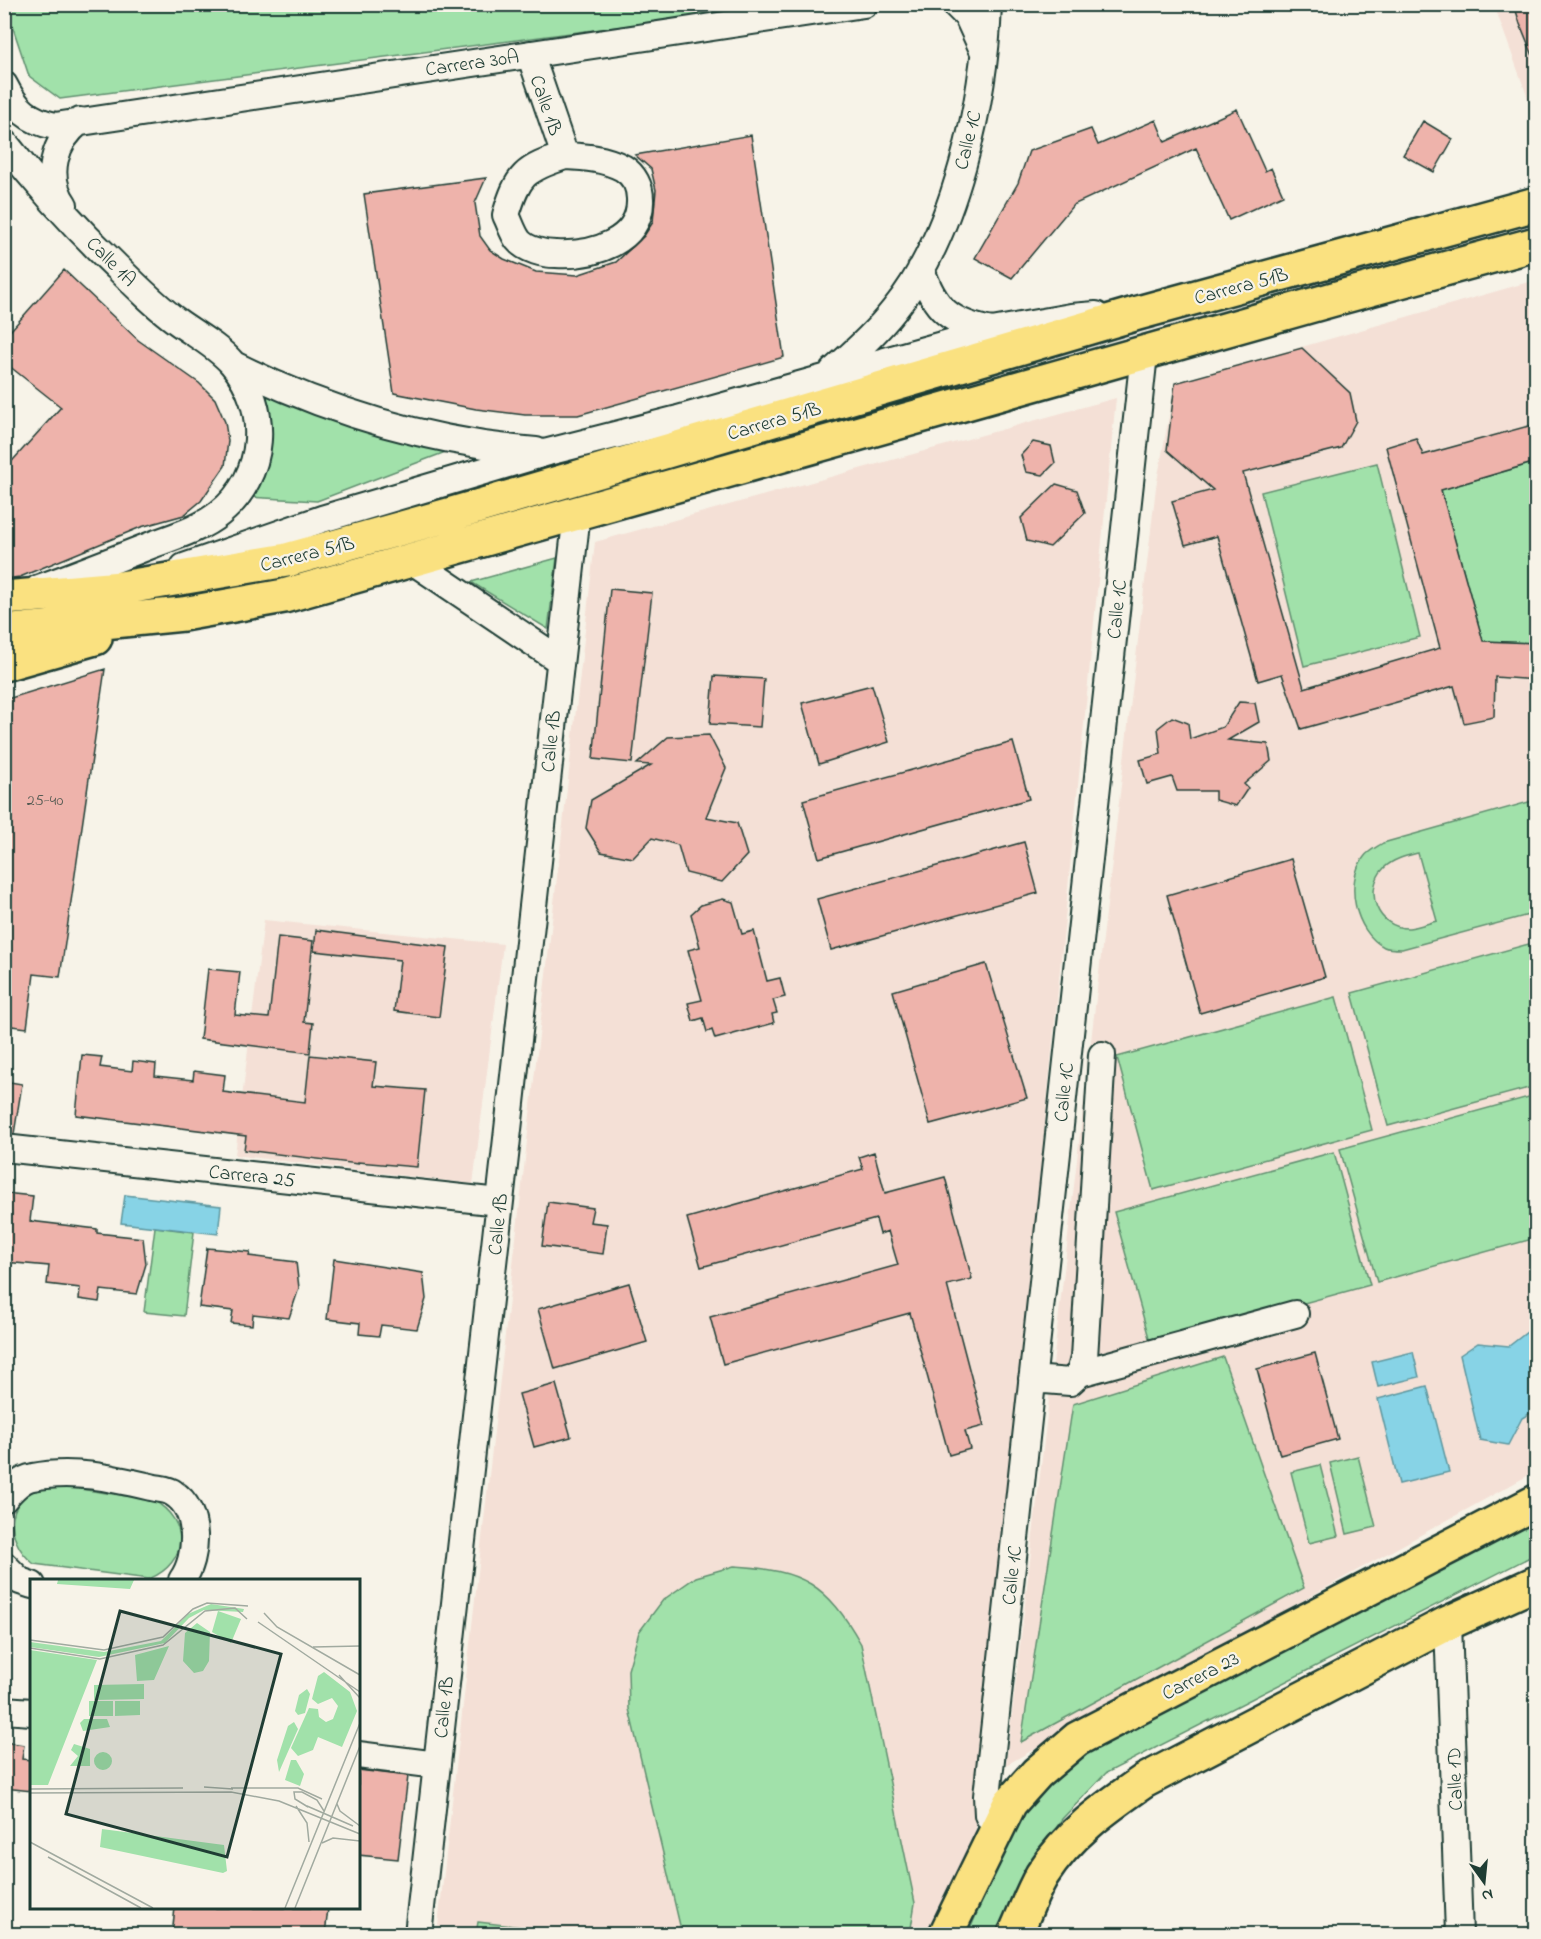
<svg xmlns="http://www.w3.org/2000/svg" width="1541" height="1939" viewBox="0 0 1541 1939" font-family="'Indie Flower',sans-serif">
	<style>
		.built { fill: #f4e0d6 }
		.green { fill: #a1e1aa; stroke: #608f6f; stroke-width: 1.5; fill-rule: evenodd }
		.water { fill: #87d3e6; stroke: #5d979f; stroke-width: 1.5 }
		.building { fill: #eeb3ab; stroke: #1f3d34; stroke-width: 1.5 }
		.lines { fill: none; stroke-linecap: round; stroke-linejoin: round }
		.minor-casing { stroke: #1f3d34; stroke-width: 30 }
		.major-casing { stroke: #1f3d34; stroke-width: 38 }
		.minor { stroke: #f7f3e8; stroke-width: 26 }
		.major { stroke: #fae180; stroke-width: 33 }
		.labels { text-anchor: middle; stroke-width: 4.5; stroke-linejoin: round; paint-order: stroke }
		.number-label { font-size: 16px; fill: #535a52 }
		.street-label { font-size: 20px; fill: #1f3d34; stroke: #f7f3e8 }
		.inset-road { fill: none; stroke: #a1aaa0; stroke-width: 1.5 }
		.view { fill: #1f3d34; fill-opacity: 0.15; stroke: #1f3d34; stroke-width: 3 }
		.inset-edge { fill: none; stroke: #1f3d34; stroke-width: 3 }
	</style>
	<rect width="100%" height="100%" fill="#f7f3e8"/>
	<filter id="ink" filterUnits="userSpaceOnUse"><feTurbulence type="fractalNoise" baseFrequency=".0167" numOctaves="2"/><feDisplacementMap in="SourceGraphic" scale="12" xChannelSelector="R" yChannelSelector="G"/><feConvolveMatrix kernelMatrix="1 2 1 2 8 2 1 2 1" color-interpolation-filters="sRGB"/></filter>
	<g filter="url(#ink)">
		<path class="built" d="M 1494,5 L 1536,5 L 1536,116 L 1530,104 Z
			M 1536,280 L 1536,1471 L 1006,1765 L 1156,487 L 1175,383 Z
			M 1116,398 L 973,1857 L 938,1934 L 437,1934 L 595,542 Z
			M 264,920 L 503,944 L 473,1184 L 235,1155 Z"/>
		<path class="green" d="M 5,4 L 787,5 L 60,99 L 29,76 Z
			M 250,379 L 456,448 L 317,501 L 248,497 C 275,441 282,435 250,379 Z
			M 1536,462 L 1536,643 L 1483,641 L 1441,490 Z
			M 1377,463 L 1420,637 L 1304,666 L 1261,492 Z
			M 557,558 L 548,629 L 471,582 Z
			M 1536,800 L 1536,913 L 1402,949 C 1397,949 1388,949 1384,947 C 1355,932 1344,882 1364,857 C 1368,851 1377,847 1383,843 ZM 1418,853 L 1437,921 C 1428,923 1418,927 1409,928 C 1377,929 1363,890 1384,868 C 1393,859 1406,856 1418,853 Z
			M 1536,942 L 1536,1086 L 1388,1126 L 1352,993 Z
			M 1336,997 L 1372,1130 L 1153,1190 L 1117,1057 Z
			M 1536,1095 L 1536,1238 L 1377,1282 L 1340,1149 Z
			M 1334,1152 L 1370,1285 L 1151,1345 L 1114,1212 Z
			M 155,1227 L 194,1232 L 184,1316 L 144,1312 Z
			M 1223,1357 L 1304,1588 L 1021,1742 L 1073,1404 Z
			M 1358,1456 L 1376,1527 L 1347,1534 L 1330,1463 Z
			M 1320,1465 L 1338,1536 L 1309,1543 L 1291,1472 Z
			M 53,1485 L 153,1500 C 190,1521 189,1562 149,1579 L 34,1564 C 0,1537 6,1490 53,1485 Z
			M 1536,1520 L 1536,1554 L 1106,1773 L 1062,1819 L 1031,1867 L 1001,1934 L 968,1934 L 1014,1825 L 1034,1800 L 1067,1766 L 1089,1750 Z
			M 734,1566 C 803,1570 827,1584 861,1644 L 915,1903 L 910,1934 L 682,1934 L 629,1709 L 628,1670 L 639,1632 L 663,1600 L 696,1577 Z
			M 478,1922 L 584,1934 L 476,1934 Z"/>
		<path class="water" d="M 125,1195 L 221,1206 L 218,1234 L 121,1223 Z
			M 1536,1328 L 1536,1410 L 1522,1418 L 1508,1445 L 1480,1440 L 1460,1355 L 1478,1343 L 1509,1346 L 1531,1329 Z
			M 1413,1352 L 1419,1377 L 1378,1387 L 1372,1362 Z
			M 1427,1386 L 1449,1472 L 1399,1484 L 1378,1399 Z"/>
		<path class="building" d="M 1514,4 L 1536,4 L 1536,63 L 1520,24 Z
			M 1237,109 L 1265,171 L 1271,168 L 1283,195 L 1229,220 L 1196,148 L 1073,205 L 1012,278 L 975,258 L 1018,183 L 1029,151 L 1091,129 L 1098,145 L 1156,120 L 1165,142 Z
			M 1423,121 L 1453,139 L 1434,172 L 1403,155 Z
			M 751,135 L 784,357 L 578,415 L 525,415 L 476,409 L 394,393 L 364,194 L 486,178 L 475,203 L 480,236 L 490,250 L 504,259 L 536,272 L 577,275 L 616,262 L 644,236 L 653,222 L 656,190 L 651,169 L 635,155 Z
			M 64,270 L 138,340 L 199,383 L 215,399 L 225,422 L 228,441 L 225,466 L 201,501 L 184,515 L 141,527 L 20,577 L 4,579 L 4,470 L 61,407 L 4,362 L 4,338 Z
			M 1302,348 L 1350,393 L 1356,421 L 1341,448 L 1243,473 L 1304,688 L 1440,648 L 1386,447 L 1416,438 L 1423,455 L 1536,424 L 1536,462 L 1441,490 L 1483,641 L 1536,643 L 1536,680 L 1495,677 L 1494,717 L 1464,723 L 1454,686 L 1301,729 L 1282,674 L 1258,681 L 1217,536 L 1185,545 L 1172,501 L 1213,490 L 1167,450 L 1175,383 Z
			M 1033,442 L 1051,446 L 1055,463 L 1043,475 L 1026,472 L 1021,455 Z
			M 1056,484 L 1077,490 L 1085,513 L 1050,547 L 1027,541 L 1021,518 Z
			M 610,589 L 652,593 L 632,763 L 593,759 Z
			M 105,669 L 60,977 L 34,974 L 27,1028 L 4,1025 L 4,700 Z
			M 714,676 L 764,679 L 760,727 L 710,724 Z
			M 872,685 L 889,742 L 819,764 L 802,703 Z
			M 1239,702 L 1255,703 L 1259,722 L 1228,740 L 1268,744 L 1271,761 L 1244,784 L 1248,788 L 1236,806 L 1215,800 L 1215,791 L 1177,791 L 1172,777 L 1147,784 L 1140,760 L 1161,754 L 1158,728 L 1172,717 L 1188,723 L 1190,739 L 1223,727 Z
			M 709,735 L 726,768 L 706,817 L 737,823 L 747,855 L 722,882 L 686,873 L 678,845 L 652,838 L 633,858 L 601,852 L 586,828 L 591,800 L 651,765 L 637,764 L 668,737 Z
			M 1013,742 L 1029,799 L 819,858 L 803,800 Z
			M 1024,842 L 1038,893 L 831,950 L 817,899 Z
			M 1291,859 L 1325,977 L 1200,1013 L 1167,895 Z
			M 723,899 L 733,902 L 742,934 L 754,931 L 767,981 L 780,978 L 785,997 L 773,1000 L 777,1013 L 772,1014 L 774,1023 L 715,1039 L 712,1030 L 707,1032 L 703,1018 L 693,1021 L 688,1003 L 702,1000 L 688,950 L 700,947 L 691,914 L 701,905 Z
			M 316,930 L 448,947 L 439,1017 L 394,1011 L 400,960 L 314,951 Z
			M 278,937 L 313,941 L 304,1022 L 313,1023 L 310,1053 L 200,1039 L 208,969 L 240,972 L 235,1015 L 269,1018 Z
			M 986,964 L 1027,1098 L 930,1124 L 893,991 Z
			M 82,1055 L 102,1057 L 100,1067 L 132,1071 L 133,1061 L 156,1064 L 155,1076 L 193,1080 L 194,1071 L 225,1075 L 223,1092 L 305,1102 L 310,1055 L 376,1062 L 373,1086 L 425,1090 L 417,1167 L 358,1162 L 358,1164 L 244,1150 L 246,1136 L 76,1115 Z
			M 4,1081 L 22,1084 L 14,1134 L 4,1133 Z
			M 874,1152 L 885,1193 L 945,1177 L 972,1279 L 947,1285 L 984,1426 L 965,1431 L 970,1449 L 949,1455 L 910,1313 L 723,1364 L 710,1317 L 898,1265 L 888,1231 L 880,1234 L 876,1219 L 701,1267 L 687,1218 L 863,1169 L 859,1157 Z
			M 4,1193 L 33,1196 L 30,1221 L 97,1229 L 97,1233 L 143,1238 L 146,1264 L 137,1294 L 101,1290 L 99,1302 L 79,1299 L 80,1288 L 47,1284 L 49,1266 L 4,1262 Z
			M 548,1202 L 593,1208 L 590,1222 L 607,1224 L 603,1254 L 542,1246 Z
			M 207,1248 L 250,1252 L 249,1256 L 296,1262 L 299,1288 L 289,1318 L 253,1314 L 252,1325 L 231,1323 L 233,1311 L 199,1307 Z
			M 334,1259 L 423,1273 L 426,1299 L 417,1329 L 381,1325 L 379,1336 L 359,1334 L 360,1323 L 327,1319 Z
			M 629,1283 L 647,1342 L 555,1369 L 538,1309 Z
			M 1315,1353 L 1338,1439 L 1280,1455 L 1257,1369 Z
			M 556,1384 L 571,1437 L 534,1447 L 519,1394 Z
			M 4,1742 L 24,1745 L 22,1759 L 32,1760 L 32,1791 L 4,1788 Z
			M 358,1770 L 408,1776 L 398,1859 L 358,1855 Z
			M 175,1908 L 328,1908 L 325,1935 L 172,1935 Z"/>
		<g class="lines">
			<g class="minor-casing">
				<path id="minor" d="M 955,4 L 968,17 L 984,52
					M 530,54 L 565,156
					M 4,85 C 16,109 29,121 55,126 L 864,4
					M 4,142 C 38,186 77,229 117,267 C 136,286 156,306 178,322 C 196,335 217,346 232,363 C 271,408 266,476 220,513 C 202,528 176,536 154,544 C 116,559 78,574 39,588
					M 565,156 C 585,157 604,158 623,168 C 634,175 640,187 640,199 C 642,242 592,256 556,254 C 544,254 526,250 518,240 C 513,233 510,223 506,215 C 518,175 524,169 565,156 Z
					M 64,205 C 44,176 54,141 80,121
					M 921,269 C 934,309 950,323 992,331
					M 234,365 C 329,412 429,442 536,451
					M 833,371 C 855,352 876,333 894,310 C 955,236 985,99 988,4
					M 411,560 L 559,660
					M 184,567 L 322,519 L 548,452 L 678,419 L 992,331 L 1071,317 L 1096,315
					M 4,1148 L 499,1202
					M 1080,1373 L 1295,1314
					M 1032,1379 L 1070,1382 L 1080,1373 L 1084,1358 L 1102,1055
					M 4,1499 C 12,1489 21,1479 33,1477 C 73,1469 112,1478 151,1487 C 157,1489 168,1489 173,1493 C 201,1510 198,1558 182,1580
					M 4,1565 L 20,1581 L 32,1585
					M 1448,1623 L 1459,1934
					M 4,1710 L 32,1712
					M 358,1755 L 437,1765
					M 996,1829 L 988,1815 L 987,1796 L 1144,354
					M 418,1934 L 577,513"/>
			</g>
			<g class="major-casing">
				<path id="major" d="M 4,598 L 121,588 L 287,560 L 456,513 L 1138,313 L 1536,204
					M 4,632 L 183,614 L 284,596 L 1341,297 L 1536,244
					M 4,664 L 95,638
					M 946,1934 L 1010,1803 L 1037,1773 L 1077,1739 L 1536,1502
					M 1015,1934 C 1024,1915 1031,1894 1042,1875 C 1068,1834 1105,1808 1144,1781 L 1448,1623 L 1536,1583"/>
			</g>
			<use href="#minor" class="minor"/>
			<use href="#major" class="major"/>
		</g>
	</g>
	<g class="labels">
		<g class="number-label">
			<text x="45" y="805">25-40</text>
		</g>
		<g class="street-label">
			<text transform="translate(472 62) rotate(-8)" y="7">Carrera 30A</text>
			<text transform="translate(547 105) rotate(71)" y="7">Calle 1B</text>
			<text transform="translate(967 140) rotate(-76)" y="7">Calle 1C</text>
			<text transform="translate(112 261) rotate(45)" y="7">Calle 1A</text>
			<text transform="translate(1241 285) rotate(-15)" y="7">Carrera 51B</text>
			<text transform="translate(774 420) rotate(-16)" y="7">Carrera 51B</text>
			<text transform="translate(307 553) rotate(-14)" y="7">Carrera 51B</text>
			<text transform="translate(1116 609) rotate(-84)" y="7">Calle 1C</text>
			<text transform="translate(550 741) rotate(-84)" y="7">Calle 1B</text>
			<text transform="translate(1063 1092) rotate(-84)" y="7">Calle 1C</text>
			<text transform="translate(252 1175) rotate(6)" y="7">Carrera 25</text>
			<text transform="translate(497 1224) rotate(-84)" y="7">Calle 1B</text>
			<text transform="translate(1011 1575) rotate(-84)" y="7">Calle 1C</text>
			<text transform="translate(1200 1675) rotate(-27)" y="7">Carrera 23</text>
			<text transform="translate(443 1707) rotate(-84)" y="7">Calle 1B</text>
			<text transform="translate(1454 1779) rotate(-92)" y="7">Calle 1D</text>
		</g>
	</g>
	<g transform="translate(30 1579)">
		<rect width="330" height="330" fill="#f7f3e8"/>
		<path d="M 28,1 L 104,1 L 100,10 L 27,5 ZM 181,25 L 214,30 L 213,33 L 174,31 L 159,39 L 135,64 L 69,78 L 0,68 L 0,63 L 74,73 L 131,62 L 158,35 ZM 188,32 L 211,40 L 201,64 L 182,53 ZM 167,44 L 180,53 L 179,82 L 173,92 L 164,94 L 153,82 L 155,54 ZM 139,67 L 124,101 L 107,102 L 105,76 ZM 0,71 L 67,81 L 18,206 L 0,206 ZM 294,93 L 320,113 L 327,132 L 312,168 L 288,158 L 283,171 L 268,177 L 261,169 L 279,129 L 288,130 L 289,138 L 296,143 L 303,140 L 308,127 L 302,119 L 288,125 L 282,120 L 288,97 ZM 114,105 L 114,120 L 64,121 L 64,106 ZM 277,110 L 280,115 L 275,134 L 268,136 L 265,132 L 269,116 ZM 59,122 L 83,122 L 83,137 L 59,137 ZM 85,122 L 110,122 L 110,136 L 85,137 ZM 54,140 L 77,140 L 80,148 L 53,152 L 50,144 ZM 264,143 L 268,150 L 249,193 L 247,181 L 258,147 ZM 44,165 L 60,170 L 60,187 L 40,187 L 48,177 L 41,171 ZM64 182a9 9 0 1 1 18 0a9 9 0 1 1-18 0ZM 261,181 L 266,181 L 274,195 L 270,207 L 255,201 ZM 72,250 L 194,266 L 197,292 L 193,294 L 70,268 Z" fill="#a1e1aa"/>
		<path class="inset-road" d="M 234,34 L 247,48 L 330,96M 228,43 L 330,113M 0,61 L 74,71 L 133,58 L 163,30 L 177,24 L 218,27M 283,68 L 330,67M 0,69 L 70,80 L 133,66 L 175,32 L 205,29 L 217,40M 309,96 L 330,119M 174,208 L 203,210M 201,209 L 268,209 L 292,220M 0,210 L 153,209M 0,214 L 201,213 L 249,222 L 330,255M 307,225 L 310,232 L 330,247M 266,227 L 277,244 L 279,263M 277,227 L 323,247M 278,228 L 265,220 L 264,213 L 272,213 L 287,221 L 294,232M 0,263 L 123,329M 292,264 L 303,259 L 330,262M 18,278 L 111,329M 255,329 L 330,144M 265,329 L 330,167"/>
		<path class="view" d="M 90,32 L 251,75 L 197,278 L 36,235 Z"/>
		<rect width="330" height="330" class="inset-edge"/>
	</g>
	<rect width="1541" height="1939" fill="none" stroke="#f7f3e8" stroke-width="24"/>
	<rect x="12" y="12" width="1517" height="1915" fill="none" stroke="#1f3d34" stroke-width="2" filter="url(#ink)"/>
	<g transform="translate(1484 1882) rotate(165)" stroke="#f7f3e8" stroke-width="4.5" paint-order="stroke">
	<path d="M0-4.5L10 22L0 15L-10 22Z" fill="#1f3d34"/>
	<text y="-9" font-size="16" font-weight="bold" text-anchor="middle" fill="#1f3d34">N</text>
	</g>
</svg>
